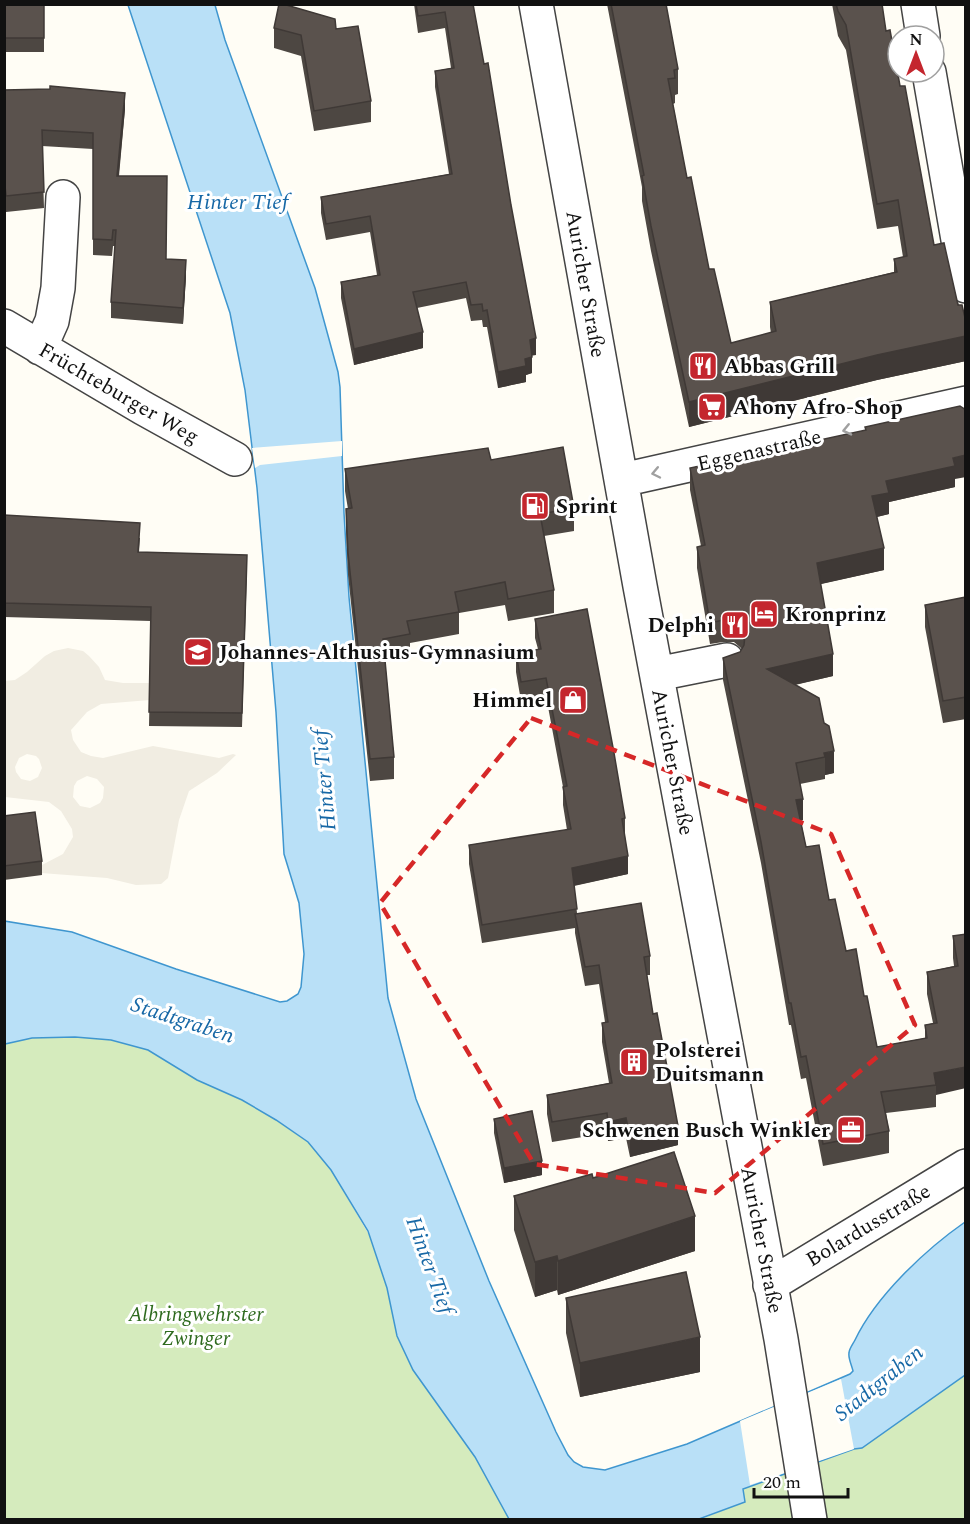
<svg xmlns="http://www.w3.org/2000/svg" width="970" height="1524" viewBox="0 0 970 1524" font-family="Spectral,serif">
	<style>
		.green { fill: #d5ebbd }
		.plaza { fill: #f1ede2; fill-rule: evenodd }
		.water { fill: #b9e0f7; stroke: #3f96cf; stroke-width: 1.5 }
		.pier { fill: #fffdf5 }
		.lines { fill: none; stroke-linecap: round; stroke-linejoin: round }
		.minor-casing { stroke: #444; stroke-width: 36 }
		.minor { stroke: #fff; stroke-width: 33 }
		.wall { fill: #4d4742 }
		.shaded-wall { fill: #3f3936 }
		.building { fill: #5a524d; stroke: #3f3936; stroke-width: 1.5 }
		.oneway { stroke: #a0a0a0 }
		.marked { fill: none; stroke: #d62828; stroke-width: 4.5; stroke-dasharray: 12 8; stroke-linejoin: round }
		.labels { text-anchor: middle; stroke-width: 6; stroke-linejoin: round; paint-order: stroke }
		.street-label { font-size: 21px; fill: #111; stroke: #fff }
		.poi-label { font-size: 21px; font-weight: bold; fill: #111; stroke: #fff; text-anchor: start }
		.park-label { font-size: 21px; font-style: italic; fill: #2f6b1f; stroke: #fff }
		.water-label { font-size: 22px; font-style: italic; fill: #1768a6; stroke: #fff }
	</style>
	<rect width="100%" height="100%" fill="#fffdf5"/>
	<path class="green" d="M 75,1037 L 111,1040 L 130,1044 L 148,1050 L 197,1080 L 242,1100 L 276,1120 L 308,1142 L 331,1170 L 375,1245 L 413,1370 L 475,1457 L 509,1519 L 5,1519 L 4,1044 L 32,1038 Z
		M 965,1375 L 965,1519 L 699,1520 L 744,1502 L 743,1489 L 750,1485 L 854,1449 L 862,1448 Z"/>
	<path class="plaza" d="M 68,648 L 83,651 L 89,656 L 99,667 L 105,680 L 123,683 L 150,683 L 150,700 L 101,704 L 87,712 L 71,730 L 73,740 L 81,752 L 91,756 L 103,758 L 153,746 L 219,758 L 233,754 L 236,755 L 217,773 L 189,791 L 179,820 L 168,878 L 161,884 L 136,885 L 107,878 L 41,873 L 40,866 L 63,854 L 73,837 L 72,829 L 61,811 L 49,802 L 5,797 L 4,681 L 15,680 L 27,672 L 45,656 L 54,651 ZM 27,754 L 36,756 L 39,759 L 42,768 L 38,777 L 30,781 L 21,779 L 16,772 L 15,767 L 19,758 ZM 87,776 L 97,779 L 104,787 L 103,798 L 100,803 L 90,808 L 80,806 L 73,797 L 74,786 L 77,781 Z"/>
	<path class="water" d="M 128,5 L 215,5 L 225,40 L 315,288 L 338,372 L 340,387 L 344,513 L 349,597 L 388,998 L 416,1099 L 489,1281 L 556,1432 L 568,1455 L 574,1462 L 583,1467 L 605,1470 L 687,1444 L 850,1374 L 853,1371 C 852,1366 848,1358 849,1353 C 849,1349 853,1344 855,1340 C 876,1296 925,1250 965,1222 L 965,1375 L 862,1448 L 854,1449 L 743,1489 L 745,1502 L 699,1519 L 509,1519 L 475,1457 L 413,1370 L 397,1336 L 387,1288 L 368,1231 L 331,1170 L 308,1142 L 276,1120 L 242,1100 L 197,1080 L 148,1050 L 111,1040 L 75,1037 L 32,1038 L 5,1044 L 4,921 L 72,932 L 176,969 L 280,1002 L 287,1001 L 298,994 L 301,987 L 304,954 L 299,903 L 284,854 L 276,712 L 257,488 L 245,390 L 230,313 Z"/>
	<path class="pier" d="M 342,441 L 342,456 L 260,465 L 255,468 L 252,448 Z
		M 841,1379 L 854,1449 L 750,1485 L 740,1421 Z"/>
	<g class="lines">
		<g class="minor-casing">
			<path id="minor" d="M 536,4 L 640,586 L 781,1339 L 810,1520
				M 918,4 L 923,36
				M 929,72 L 966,286
				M 4,326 L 143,408 L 235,459
				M 40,348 L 52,321 L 58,288 L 63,197
				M 622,480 L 966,403
				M 657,674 L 727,660
				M 770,1285 L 966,1166"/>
		</g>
		<use href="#minor" class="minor"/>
	</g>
	<path class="wall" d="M 4,4 L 44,4 L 44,52 L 4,52 Z
		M 414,4 L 473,4 L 536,355 L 532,355 L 532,373 L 526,375 L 526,382 L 498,388 L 487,327 L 483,327 L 482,320 L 471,321 L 466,298 L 417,308 L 423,348 L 354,365 L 341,298 L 341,282 L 377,275 L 370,232 L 326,240 L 321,213 L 321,197 L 449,174 L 435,87 L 435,71 L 451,68 L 445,28 L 418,33 Z
		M 607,4 L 666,4 L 678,69 L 678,94 L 675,95 L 675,103 L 673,104 L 687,178 L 709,269 L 731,343 L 771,333 L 770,327 L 770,302 L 894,272 L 894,259 L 903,257 L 898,226 L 877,229 L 846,50 L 838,36 L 832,4 L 882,4 L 886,31 L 900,86 L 934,245 L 966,322 L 966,361 L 877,380 L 689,427 L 651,251 L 642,201 L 642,187 Z
		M 274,28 L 336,29 L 371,101 L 371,122 L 314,131 L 301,56 L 274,48 Z
		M 4,90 L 125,109 L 119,176 L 166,259 L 186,276 L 183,324 L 111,318 L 111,302 L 115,246 L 113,246 L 112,256 L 93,255 L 93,149 L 42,146 L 44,208 L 6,212 L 4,191 Z
		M 865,427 L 955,479 L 955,487 L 889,502 L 889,514 L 877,517 L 884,570 L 820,584 L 833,676 L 795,685 L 834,773 L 825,775 L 825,779 L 800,784 L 803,820 L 801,821 L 806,847 L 829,900 L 846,951 L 864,996 L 877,1047 L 925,1038 L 925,1025 L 933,1023 L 927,994 L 927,972 L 954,966 L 953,958 L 953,936 L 966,934 L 936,1095 L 936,1107 L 886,1113 L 889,1131 L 889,1153 L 823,1166 L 806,1078 L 801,1079 L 791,1025 L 789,1025 L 761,863 L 723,680 L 723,658 L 740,652 L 742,649 L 734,642 L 723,642 L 710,644 L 697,568 L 697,547 L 701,546 L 690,490 L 690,468 L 865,431 Z
		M 491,460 L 574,508 L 574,531 L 544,536 L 554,590 L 554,613 L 508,621 L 505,605 L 459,613 L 459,634 L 410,643 L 410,656 L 385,660 L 394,757 L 394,779 L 370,781 L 348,575 L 346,531 L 346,509 L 348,509 L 345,491 L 345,469 Z
		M 4,515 L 140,538 L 139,552 L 247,570 L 242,727 L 149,726 L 151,621 L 4,617 Z
		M 966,597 L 966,719 L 943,723 L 925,627 L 925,605 Z
		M 535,619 L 625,818 L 625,836 L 628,874 L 574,886 L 577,913 L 650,956 L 650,975 L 647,975 L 653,1014 L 678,1145 L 630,1157 L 626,1138 L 608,1141 L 607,1133 L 552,1142 L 547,1114 L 547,1095 L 609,1083 L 602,1042 L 602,1023 L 605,1022 L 599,984 L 585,986 L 575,933 L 575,928 L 482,943 L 469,864 L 469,845 L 567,830 L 563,805 L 563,787 L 546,696 L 521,701 L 516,672 L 516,653 L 538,649 L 535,638 Z
		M 4,816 L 42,861 L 42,875 L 4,880 Z
		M 494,1119 L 542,1175 L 504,1183 L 494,1133 Z
		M 593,1178 L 695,1251 L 558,1295 L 557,1290 L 535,1297 L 514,1230 L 514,1196 Z
		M 566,1298 L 700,1372 L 580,1397 L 566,1333 Z"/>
	<path class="shaded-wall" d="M 125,93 L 125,109 L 117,192 L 117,176 Z
		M 186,260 L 186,276 L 183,324 L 183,308 Z
		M 423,332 L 423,348 L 354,365 L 354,349 Z
		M 966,336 L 966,361 L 877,380 L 689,427 L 689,402 L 877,355 Z
		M 536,338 L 536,355 L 530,356 L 530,340 Z
		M 532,357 L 532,373 L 526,375 L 526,382 L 498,388 L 498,372 L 525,359 Z
		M 966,455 L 966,477 L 955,479 L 955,487 L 889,502 L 889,514 L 872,518 L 872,496 L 886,481 L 953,458 Z
		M 884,548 L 884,570 L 817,585 L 817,563 Z
		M 833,654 L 833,676 L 767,691 L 767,669 Z
		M 834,751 L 834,773 L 825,775 L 825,757 L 824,753 Z
		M 803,799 L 803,820 L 796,822 L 796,800 Z
		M 628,856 L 628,874 L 572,886 L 572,868 Z
		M 966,1067 L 966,1088 L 936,1095 L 936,1085 L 934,1073 Z
		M 626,1118 L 626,1138 L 608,1141 L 608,1122 Z
		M 678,1126 L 678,1145 L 630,1157 L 630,1137 Z
		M 542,1161 L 542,1175 L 504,1183 L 504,1168 Z
		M 695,1216 L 695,1251 L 558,1295 L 558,1261 Z
		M 557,1256 L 557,1290 L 535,1297 L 535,1262 Z
		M 700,1337 L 700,1372 L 580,1397 L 580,1363 Z"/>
	<path class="building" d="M 4,4 L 44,4 L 44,38 L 4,38 Z
		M 279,4 L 283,4 L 335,19 L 336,29 L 358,26 L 371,101 L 314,111 L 301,35 L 274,28 Z
		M 416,4 L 473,4 L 484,64 L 488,63 L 511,205 L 536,338 L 530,340 L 532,357 L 525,359 L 526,366 L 498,372 L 487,310 L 483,311 L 482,304 L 471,305 L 466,282 L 413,292 L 423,332 L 354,349 L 341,282 L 380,275 L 370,216 L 326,224 L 321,197 L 452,174 L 435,71 L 454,68 L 445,12 L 418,16 Z
		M 611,4 L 666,4 L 678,69 L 674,70 L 675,78 L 668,79 L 687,178 L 691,177 L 709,269 L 714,269 L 731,343 L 776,331 L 770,302 L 897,272 L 894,259 L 907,256 L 898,200 L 877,204 L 846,25 L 838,11 L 836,4 L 882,4 L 886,31 L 890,30 L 900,86 L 905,86 L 934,245 L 944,243 L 958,305 L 962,305 L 966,322 L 966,336 L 877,355 L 689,402 L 651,226 L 642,176 L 644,175 Z
		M 50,86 L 125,93 L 117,176 L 167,176 L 166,259 L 186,260 L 183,308 L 111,302 L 116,230 L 113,230 L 112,240 L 93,239 L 93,133 L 42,130 L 44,192 L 6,196 L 4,175 L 4,90 L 50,89 Z
		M 960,406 L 966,410 L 966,455 L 953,458 L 955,466 L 886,481 L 889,493 L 872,496 L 884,548 L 817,563 L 833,654 L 767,669 L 819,698 L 824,723 L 829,726 L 834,751 L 824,753 L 825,757 L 796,763 L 803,799 L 796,800 L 806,847 L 819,845 L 829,900 L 835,899 L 846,951 L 856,949 L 864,996 L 867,996 L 877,1047 L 927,1038 L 925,1025 L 937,1023 L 927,972 L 958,966 L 953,936 L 966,934 L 966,1067 L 934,1073 L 936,1085 L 881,1092 L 889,1131 L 823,1144 L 806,1056 L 801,1057 L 791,1003 L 789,1003 L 761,842 L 723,658 L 740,652 L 744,645 L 745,635 L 741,626 L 734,621 L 723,620 L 710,623 L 697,547 L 705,545 L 690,468 L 866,430 L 865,427 Z
		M 563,447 L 574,508 L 540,514 L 554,590 L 508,599 L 505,582 L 455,592 L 459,612 L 407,621 L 410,634 L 383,639 L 394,757 L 370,759 L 348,553 L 346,509 L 352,508 L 345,469 L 488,448 L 491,460 Z
		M 4,515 L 140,523 L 138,552 L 247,555 L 242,713 L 149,712 L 151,607 L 4,603 Z
		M 966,597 L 966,697 L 943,701 L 925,605 Z
		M 587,609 L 614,753 L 625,818 L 622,819 L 628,856 L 572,868 L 577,909 L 482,925 L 469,845 L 571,829 L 563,787 L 567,786 L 546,678 L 521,682 L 516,653 L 541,649 L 535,619 Z
		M 35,812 L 42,861 L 4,866 L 4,816 Z
		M 641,903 L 650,956 L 644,957 L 653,1014 L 657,1013 L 678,1126 L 630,1137 L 626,1118 L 608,1122 L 607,1113 L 552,1122 L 547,1095 L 612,1083 L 602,1023 L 608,1022 L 599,965 L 585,967 L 575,914 Z
		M 532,1111 L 542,1161 L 504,1168 L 494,1119 Z
		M 674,1152 L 695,1216 L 558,1261 L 557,1256 L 535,1262 L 514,1196 L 592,1174 L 593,1178 Z
		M 686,1272 L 700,1337 L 580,1363 L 566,1298 Z"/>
	<defs><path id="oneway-chevron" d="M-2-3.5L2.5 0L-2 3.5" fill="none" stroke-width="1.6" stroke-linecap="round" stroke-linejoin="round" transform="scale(1.5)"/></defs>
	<g class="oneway">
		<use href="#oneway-chevron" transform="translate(847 430) rotate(167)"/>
		<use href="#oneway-chevron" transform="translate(656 473) rotate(168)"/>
	</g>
	<path class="marked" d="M 531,718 L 831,834 L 915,1025 L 715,1193 L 534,1164 L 380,903 Z"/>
	<defs>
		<g id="restaurant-square" transform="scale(1.5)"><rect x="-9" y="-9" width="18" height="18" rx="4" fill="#c4262e" stroke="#fff"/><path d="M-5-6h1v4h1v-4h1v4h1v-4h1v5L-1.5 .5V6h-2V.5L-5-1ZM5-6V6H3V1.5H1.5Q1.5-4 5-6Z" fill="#fff"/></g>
		<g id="supermarket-square" transform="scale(1.5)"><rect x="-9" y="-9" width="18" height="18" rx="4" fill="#c4262e" stroke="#fff"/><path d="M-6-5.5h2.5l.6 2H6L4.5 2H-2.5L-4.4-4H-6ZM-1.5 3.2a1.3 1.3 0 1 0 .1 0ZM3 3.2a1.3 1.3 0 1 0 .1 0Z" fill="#fff"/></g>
		<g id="fuel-square" transform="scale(1.5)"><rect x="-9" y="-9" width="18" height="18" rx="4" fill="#c4262e" stroke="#fff"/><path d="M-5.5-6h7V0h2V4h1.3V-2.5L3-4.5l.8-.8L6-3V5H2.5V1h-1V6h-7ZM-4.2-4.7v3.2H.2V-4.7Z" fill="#fff"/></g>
		<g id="hotel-square" transform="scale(1.5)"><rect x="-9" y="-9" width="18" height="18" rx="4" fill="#c4262e" stroke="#fff"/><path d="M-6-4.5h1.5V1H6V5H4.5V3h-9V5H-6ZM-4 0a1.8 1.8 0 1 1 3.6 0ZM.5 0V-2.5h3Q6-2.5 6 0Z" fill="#fff"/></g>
		<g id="school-square" transform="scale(1.5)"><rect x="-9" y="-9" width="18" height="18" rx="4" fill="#c4262e" stroke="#fff"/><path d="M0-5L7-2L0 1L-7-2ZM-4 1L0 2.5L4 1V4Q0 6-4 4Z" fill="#fff"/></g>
		<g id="shop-square" transform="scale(1.5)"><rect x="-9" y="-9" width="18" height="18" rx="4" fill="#c4262e" stroke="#fff"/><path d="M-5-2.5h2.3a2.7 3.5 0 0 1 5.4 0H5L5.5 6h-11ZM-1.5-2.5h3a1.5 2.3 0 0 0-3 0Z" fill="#fff"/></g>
		<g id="building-square" transform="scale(1.5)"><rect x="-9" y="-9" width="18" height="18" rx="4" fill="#c4262e" stroke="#fff"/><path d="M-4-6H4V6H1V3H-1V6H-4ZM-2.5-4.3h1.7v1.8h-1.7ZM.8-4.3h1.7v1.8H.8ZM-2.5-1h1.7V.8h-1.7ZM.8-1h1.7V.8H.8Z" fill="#fff"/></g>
		<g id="office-square" transform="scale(1.5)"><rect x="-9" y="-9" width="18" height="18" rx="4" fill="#c4262e" stroke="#fff"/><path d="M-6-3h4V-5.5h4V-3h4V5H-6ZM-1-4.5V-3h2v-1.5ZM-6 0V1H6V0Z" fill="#fff"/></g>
	</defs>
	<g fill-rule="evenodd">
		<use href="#restaurant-square" x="703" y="366"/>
		<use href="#supermarket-square" x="712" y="407"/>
		<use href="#fuel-square" x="535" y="506"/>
		<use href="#hotel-square" x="764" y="614"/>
		<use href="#restaurant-square" x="735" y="625"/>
		<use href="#school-square" x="198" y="652"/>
		<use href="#shop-square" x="573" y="700"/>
		<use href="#building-square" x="634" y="1062"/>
		<use href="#office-square" x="851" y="1130"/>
	</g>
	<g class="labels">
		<g class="street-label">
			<text transform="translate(586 284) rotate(80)" y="7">Auricher Straße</text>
			<text transform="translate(119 393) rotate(30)" y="7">Früchteburger Weg</text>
			<text transform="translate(759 450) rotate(-13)" y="7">Eggenastraße</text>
			<text transform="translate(673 762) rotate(79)" y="7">Auricher Straße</text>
			<text transform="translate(868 1225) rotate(-31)" y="7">Bolardusstraße</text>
			<text transform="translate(762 1240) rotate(79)" y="7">Auricher Straße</text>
		</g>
		<g class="poi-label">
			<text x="724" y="373">Abbas Grill</text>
			<text x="733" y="414">Ahony Afro-Shop</text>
			<text x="556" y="513">Sprint</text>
			<text x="785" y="621">Kronprinz</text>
			<text x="714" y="632" text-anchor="end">Delphi</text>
			<text x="219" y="659">Johannes-Althusius-Gymnasium</text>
			<text x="552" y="707" text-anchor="end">Himmel</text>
			<text x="655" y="1057">Polsterei<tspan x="655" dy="24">Duitsmann</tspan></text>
			<text x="830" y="1137" text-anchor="end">Schwenen Busch Winkler</text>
		</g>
		<g class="park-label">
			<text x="196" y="1321">Albringwehrster<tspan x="196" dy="24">Zwinger</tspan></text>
		</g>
		<g class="water-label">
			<text x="238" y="209">Hinter Tief</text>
			<text transform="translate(323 780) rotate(-95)" y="8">Hinter Tief</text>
			<text transform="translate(183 1019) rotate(18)" y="8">Stadtgraben</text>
			<text transform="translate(431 1265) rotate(70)" y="8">Hinter Tief</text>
			<text transform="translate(878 1382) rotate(-39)" y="8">Stadtgraben</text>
		</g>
	</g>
	<rect width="970" height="1524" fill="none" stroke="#111111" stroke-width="12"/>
	<g transform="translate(916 54)"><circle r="28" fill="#ffffff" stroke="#a0a0a0" stroke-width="1.5"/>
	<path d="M0-4.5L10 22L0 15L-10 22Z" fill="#c4262e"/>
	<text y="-9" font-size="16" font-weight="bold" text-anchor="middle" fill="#111111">N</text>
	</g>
	<path d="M754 1488v9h94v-9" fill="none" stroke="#111111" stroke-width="3"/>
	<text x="763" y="1488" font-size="18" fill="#111111" stroke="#ffffff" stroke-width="4.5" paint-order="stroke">20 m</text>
</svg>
